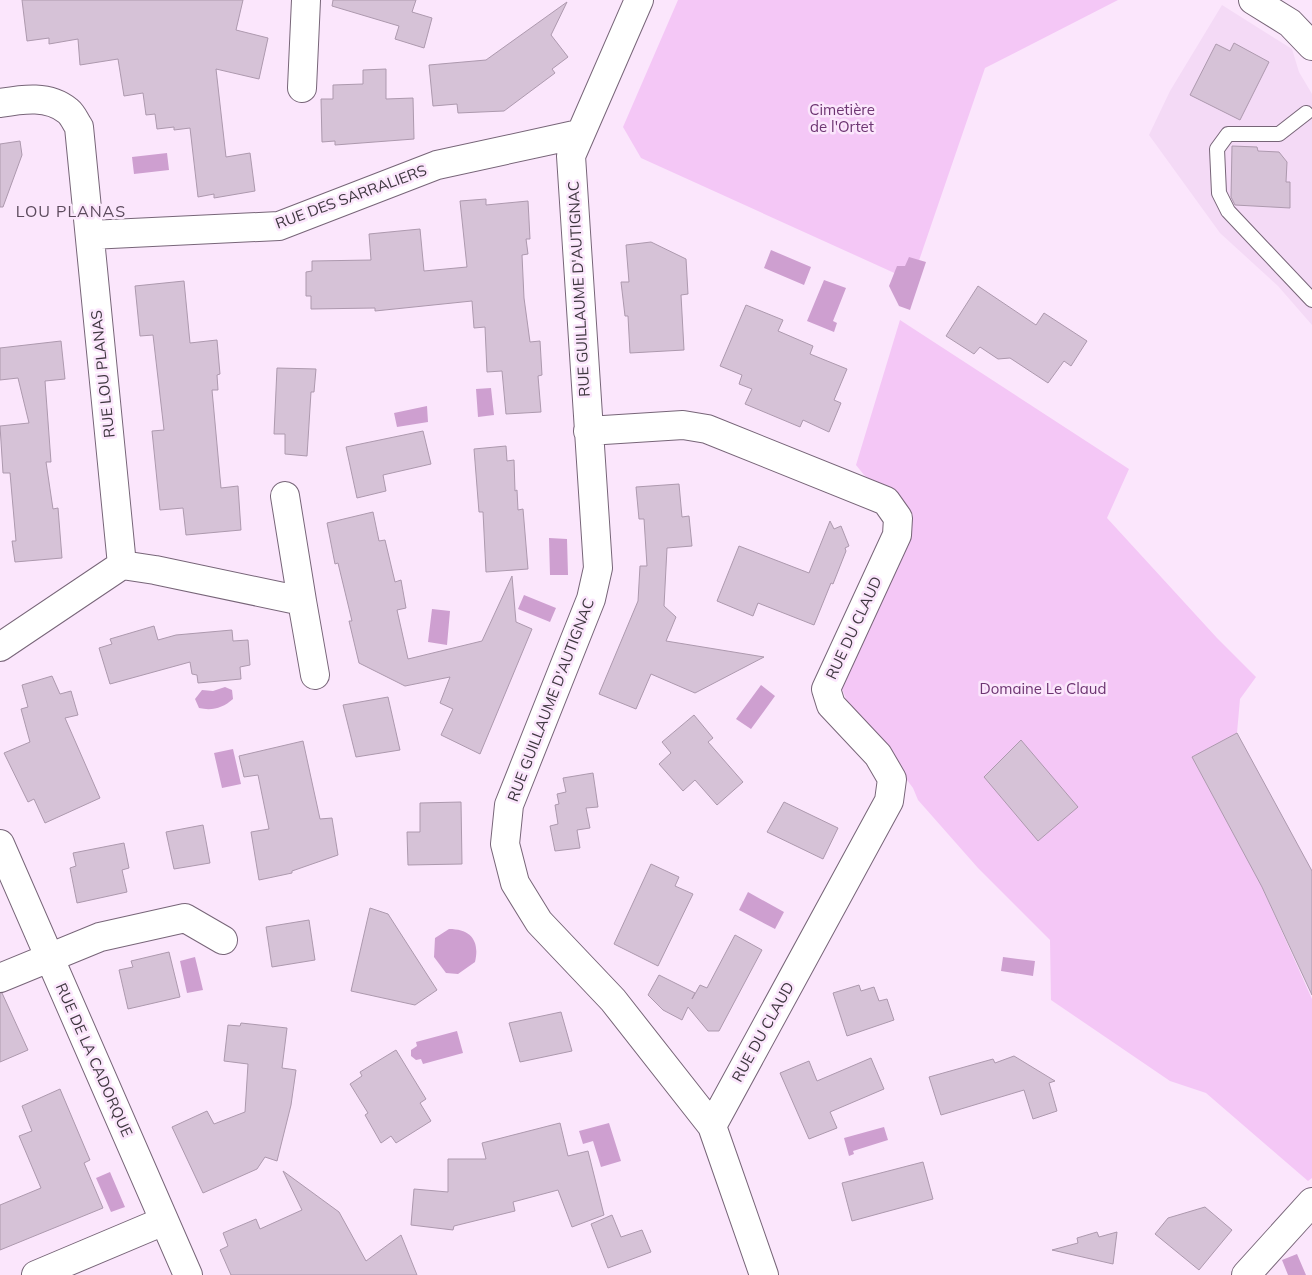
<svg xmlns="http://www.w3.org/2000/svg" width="1312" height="1275" viewBox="0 0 1312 1275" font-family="Mulish,sans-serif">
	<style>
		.built { fill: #f4daf6 }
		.green { fill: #f4c7f6 }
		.water { fill: #ce9fd0 }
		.building { fill: #d6c2d7; stroke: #ad99ae }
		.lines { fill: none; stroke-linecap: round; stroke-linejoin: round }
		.service-casing { stroke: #776578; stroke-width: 16 }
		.minor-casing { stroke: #776578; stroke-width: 30 }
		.service { stroke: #fff; stroke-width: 14 }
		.minor { stroke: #fff; stroke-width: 28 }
		.labels { text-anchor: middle; stroke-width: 5; stroke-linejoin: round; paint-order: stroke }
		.park-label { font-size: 15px; fill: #6d3572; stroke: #fbe6fc }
		.street-label { font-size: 15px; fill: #3e363f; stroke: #fbe6fc }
		.neighbourhood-label { font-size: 16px; letter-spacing: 1px; fill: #5c4b5d; stroke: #fbe6fc }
	</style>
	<rect width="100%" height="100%" fill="#fbe6fc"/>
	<path class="built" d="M 1222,5 L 1292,49 L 1299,72 L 1312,94 L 1312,325 L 1278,286 L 1220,233 L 1149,135 L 1170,91 Z"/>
	<path class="green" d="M 678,0 L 1118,0 L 985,68 L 912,281 L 641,158 L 623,127 Z
		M 900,320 L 1129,469 L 1107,518 L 1217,638 L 1256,677 L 1240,699 L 1237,733 L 1192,757 L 1262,887 L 1312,999 L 1312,1178 L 1308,1181 L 1206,1093 L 1170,1081 L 1051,1000 L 1050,940 L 978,868 L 918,800 L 913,788 L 846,699 L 839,681 L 906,535 L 892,496 L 864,475 L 856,465 Z"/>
	<path class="water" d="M 167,153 L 169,170 L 134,174 L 132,157 Z
		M 771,250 L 811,267 L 804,285 L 764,268 Z
		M 909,257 L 926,262 L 910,310 L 899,306 L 889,286 L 897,266 L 905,266 Z
		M 824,280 L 846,288 L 833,321 L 837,323 L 834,332 L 807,321 Z
		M 491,388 L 494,415 L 478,417 L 476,389 Z
		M 427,406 L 428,422 L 397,427 L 394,413 Z
		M 549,538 L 567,539 L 568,575 L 550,575 Z
		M 524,595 L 556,608 L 550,622 L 518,609 Z
		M 432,609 L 450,611 L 447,645 L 428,642 Z
		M 761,685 L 775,696 L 751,729 L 736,719 Z
		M 225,687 L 232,690 L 233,699 C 223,708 212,711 199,708 L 195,699 L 202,690 L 213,691 Z
		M 233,749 L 241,784 L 222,788 L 214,753 Z
		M 748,892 L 784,912 L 775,929 L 739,910 Z
		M 449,929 C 471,929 480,941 475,962 L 458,974 L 446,973 L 434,957 L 435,938 Z
		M 195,957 L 203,990 L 187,993 L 180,961 Z
		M 1003,957 L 1035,961 L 1033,976 L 1001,971 Z
		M 457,1031 L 463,1053 L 423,1064 L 421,1059 L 416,1060 L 411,1056 L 411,1050 L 417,1046 L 416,1042 Z
		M 609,1123 L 621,1161 L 601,1167 L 593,1141 L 583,1144 L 579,1131 Z
		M 884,1127 L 888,1140 L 853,1151 L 854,1154 L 849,1156 L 844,1138 Z
		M 110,1172 L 125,1207 L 111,1212 L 96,1178 Z
		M 1297,1254 L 1306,1275 L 1288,1275 L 1282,1260 Z"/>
	<path class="building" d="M 22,0 L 243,0 L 236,30 L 268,38 L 259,79 L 216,69 L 226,157 L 250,153 L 255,191 L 214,198 L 214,194 L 198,197 L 190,128 L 174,130 L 174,127 L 157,129 L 155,114 L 146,115 L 143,93 L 124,96 L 118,59 L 80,65 L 78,39 L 49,44 L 49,38 L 27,41 Z
		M 333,0 L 416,0 L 412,12 L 432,18 L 424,48 L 395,39 L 399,26 L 332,6 Z
		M 567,2 L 551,35 L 568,57 L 552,69 L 555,73 L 504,111 L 458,113 L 457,104 L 433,106 L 429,65 L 486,60 Z
		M 1234,43 L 1269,62 L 1240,120 L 1190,95 L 1216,44 L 1230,51 Z
		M 386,69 L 386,99 L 413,98 L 414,139 L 335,145 L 335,141 L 322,142 L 321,99 L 333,99 L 333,85 L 363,84 L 363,70 Z
		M 20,141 L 22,155 L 3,207 L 0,207 L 0,144 Z
		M 1232,146 L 1257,147 L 1258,151 L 1279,152 L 1287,162 L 1286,182 L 1290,182 L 1290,208 L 1235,205 L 1231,197 Z
		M 486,199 L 486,205 L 528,201 L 530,239 L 526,239 L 528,254 L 522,255 L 524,298 L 530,342 L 540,341 L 542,375 L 538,376 L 541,412 L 506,414 L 502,371 L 487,372 L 485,327 L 474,328 L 472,301 L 375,311 L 375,308 L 311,309 L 311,296 L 306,296 L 306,272 L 312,271 L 312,261 L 371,260 L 369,234 L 420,229 L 424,271 L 467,267 L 460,201 Z
		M 651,242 L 686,259 L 688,294 L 681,295 L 684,350 L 630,353 L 628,316 L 625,316 L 621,282 L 629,282 L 626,245 Z
		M 184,281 L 190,343 L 217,340 L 220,374 L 217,375 L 218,390 L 212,390 L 221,488 L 238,486 L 241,530 L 186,535 L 183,508 L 160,510 L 152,431 L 164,430 L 153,335 L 140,336 L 135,286 Z
		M 978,286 L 1036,325 L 1044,313 L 1087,341 L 1071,366 L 1064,361 L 1048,383 L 1010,358 L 998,359 L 980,347 L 974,354 L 946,336 Z
		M 746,305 L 783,320 L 778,331 L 813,346 L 810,354 L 847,369 L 834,400 L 841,403 L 829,432 L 803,420 L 800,427 L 745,404 L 752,389 L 739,384 L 742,375 L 720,366 Z
		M 61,341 L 65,379 L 45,381 L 51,462 L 46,462 L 53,509 L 58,508 L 62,558 L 15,562 L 12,541 L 16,541 L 10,473 L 3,473 L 0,426 L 29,423 L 18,378 L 0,380 L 0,348 Z
		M 277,368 L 316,369 L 314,392 L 311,392 L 307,456 L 285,454 L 285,434 L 274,434 Z
		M 423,431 L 431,464 L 383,475 L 386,491 L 357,498 L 346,447 Z
		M 506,446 L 507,461 L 514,460 L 515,491 L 517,490 L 518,510 L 523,509 L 528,569 L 486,572 L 483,512 L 479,512 L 474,449 Z
		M 679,484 L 682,517 L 689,516 L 692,546 L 667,548 L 664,606 L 676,617 L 666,641 L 764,657 L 695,693 L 651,674 L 636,709 L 599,694 L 638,601 L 640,566 L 647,566 L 644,519 L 639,519 L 636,487 Z
		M 373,512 L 379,541 L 385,540 L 395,582 L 401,580 L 406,608 L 397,610 L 408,659 L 482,641 L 512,576 L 516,622 L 532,629 L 480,754 L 441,735 L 453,709 L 440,703 L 450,677 L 405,686 L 359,663 L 349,621 L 352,621 L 338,563 L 335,564 L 327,523 Z
		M 830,521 L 834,529 L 841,526 L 849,546 L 845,548 L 846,551 L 833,584 L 831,583 L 814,625 L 758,603 L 753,616 L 717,601 L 739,546 L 809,573 Z
		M 154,626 L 158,640 L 176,635 L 232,630 L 233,641 L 248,640 L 250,665 L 240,667 L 241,679 L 198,683 L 197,675 L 192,674 L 190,662 L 110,684 L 99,648 L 112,644 L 110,639 Z
		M 52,676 L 60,694 L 71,691 L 78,715 L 65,718 L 100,798 L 45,823 L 34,799 L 28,802 L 4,753 L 30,742 L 21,709 L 28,707 L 22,685 Z
		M 388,697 L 400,750 L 356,757 L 343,705 Z
		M 694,715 L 713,738 L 708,742 L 743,782 L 717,805 L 695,780 L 683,791 L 659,764 L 671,753 L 662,742 Z
		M 1237,733 L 1312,871 L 1312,995 L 1262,887 L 1192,757 Z
		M 1021,740 L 1078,807 L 1038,841 L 984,777 Z
		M 303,741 L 320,819 L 332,818 L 338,855 L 292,871 L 292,873 L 259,880 L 251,832 L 269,829 L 258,775 L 244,777 L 239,756 Z
		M 593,773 L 598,807 L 586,808 L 590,828 L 577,830 L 580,848 L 555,851 L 550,826 L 558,824 L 555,805 L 559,804 L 557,794 L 566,792 L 563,778 Z
		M 461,802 L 462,864 L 408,865 L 407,832 L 420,832 L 420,803 Z
		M 784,802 L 838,828 L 823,859 L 767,832 Z
		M 203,825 L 210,863 L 174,869 L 166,832 Z
		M 124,843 L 129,868 L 122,870 L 127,892 L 77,903 L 70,868 L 76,866 L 73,853 Z
		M 651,864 L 679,877 L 675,886 L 693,894 L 658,966 L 614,944 Z
		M 370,908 L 388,914 L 437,990 L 415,1005 L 351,991 Z
		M 309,920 L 315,960 L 272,967 L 266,927 Z
		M 735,935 L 762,950 L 719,1031 L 708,1031 L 688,1007 L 682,1020 L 663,1010 L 648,995 L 659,975 L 695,993 L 692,999 L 700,985 L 707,988 Z
		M 169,952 L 180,997 L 128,1009 L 119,970 L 133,967 L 131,961 Z
		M 859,985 L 861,991 L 874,987 L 879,1001 L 887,999 L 894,1020 L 847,1036 L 833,993 Z
		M 0,993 L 2,993 L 28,1050 L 0,1062 Z
		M 561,1012 L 572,1051 L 520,1062 L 509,1023 Z
		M 241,1023 L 287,1028 L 282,1068 L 296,1070 L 291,1105 L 277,1161 L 265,1157 L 257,1169 L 203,1193 L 172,1127 L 207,1111 L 214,1124 L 245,1112 L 248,1064 L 224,1061 L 228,1025 L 240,1026 Z
		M 396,1050 L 426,1099 L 420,1103 L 431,1121 L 396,1143 L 391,1136 L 381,1143 L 365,1115 L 368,1113 L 350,1084 L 362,1076 L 360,1072 Z
		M 1014,1056 L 1055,1081 L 1049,1083 L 1057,1111 L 1033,1119 L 1024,1090 L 941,1115 L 929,1077 L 993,1059 L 995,1063 Z
		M 871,1058 L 884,1089 L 830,1112 L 837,1128 L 809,1139 L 780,1073 L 809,1061 L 817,1081 Z
		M 60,1089 L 90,1160 L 84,1163 L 103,1208 L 0,1250 L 0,1205 L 41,1188 L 19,1136 L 32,1131 L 22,1106 Z
		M 560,1123 L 568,1156 L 588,1151 L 604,1215 L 572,1227 L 558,1190 L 513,1202 L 515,1211 L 454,1226 L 453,1230 L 411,1225 L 414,1189 L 448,1192 L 448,1159 L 486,1159 L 482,1143 Z
		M 923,1162 L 933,1199 L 852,1221 L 842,1183 Z
		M 283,1171 L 339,1212 L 366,1261 L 401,1235 L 417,1275 L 231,1275 L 220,1250 L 228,1246 L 223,1233 L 256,1219 L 260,1229 L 302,1210 Z
		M 1205,1207 L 1232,1230 L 1199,1270 L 1155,1234 L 1168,1218 Z
		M 612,1215 L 621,1237 L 642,1230 L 651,1252 L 608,1268 L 591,1224 Z
		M 1097,1232 L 1099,1237 L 1117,1232 L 1113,1264 L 1052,1250 L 1078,1243 L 1077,1238 Z"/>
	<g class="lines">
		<g class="service-casing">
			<path id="service" d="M 1306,113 L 1279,134 L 1228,134 L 1217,149 L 1219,193 L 1228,211 L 1312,300"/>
		</g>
		<g class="minor-casing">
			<path id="minor" d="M 639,0 L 571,156 L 598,568 L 591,599 L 509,805 L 505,844 L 515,883 L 539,922 L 613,1000 L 712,1126 L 764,1275
				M 1253,0 L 1290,23 L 1312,46
				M 302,88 L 306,0
				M 0,103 C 23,99 49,95 68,111 C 73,115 76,123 79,127 L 122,565 L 0,647
				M 90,235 L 279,226 L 437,165 L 579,134
				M 588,431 L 683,425 L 707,429 L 886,501 L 898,518 L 897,535 L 826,689 L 831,705 L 878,755 L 892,779 L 889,801 L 712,1126
				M 122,565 L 155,570 L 302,601 L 285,496
				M 302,601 L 315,675
				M 0,844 L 188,1275
				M 0,978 L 100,937 L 185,918 L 223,940
				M 36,1275 L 164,1221
				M 1246,1275 L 1312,1202"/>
		</g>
		<use href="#service" class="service"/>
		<use href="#minor" class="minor"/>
	</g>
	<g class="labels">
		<g class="park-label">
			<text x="842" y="115">Cimetière<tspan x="842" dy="17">de l'Ortet</tspan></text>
			<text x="1043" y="694">Domaine Le Claud</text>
		</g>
		<g class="street-label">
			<text transform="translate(351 197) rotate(-20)" y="5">RUE DES SARRALIERS</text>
			<text transform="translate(579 289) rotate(-93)" y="5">RUE GUILLAUME D'AUTIGNAC</text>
			<text transform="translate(103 374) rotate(-96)" y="5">RUE LOU PLANAS</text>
			<text transform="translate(854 628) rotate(-65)" y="5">RUE DU CLAUD</text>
			<text transform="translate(551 700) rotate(-69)" y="5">RUE GUILLAUME D'AUTIGNAC</text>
			<text transform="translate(763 1032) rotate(-61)" y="5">RUE DU CLAUD</text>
			<text transform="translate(94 1060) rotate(66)" y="5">RUE DE LA CADORQUE</text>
		</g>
		<g class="neighbourhood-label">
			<text x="71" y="217">LOU PLANAS</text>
		</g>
	</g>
</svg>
